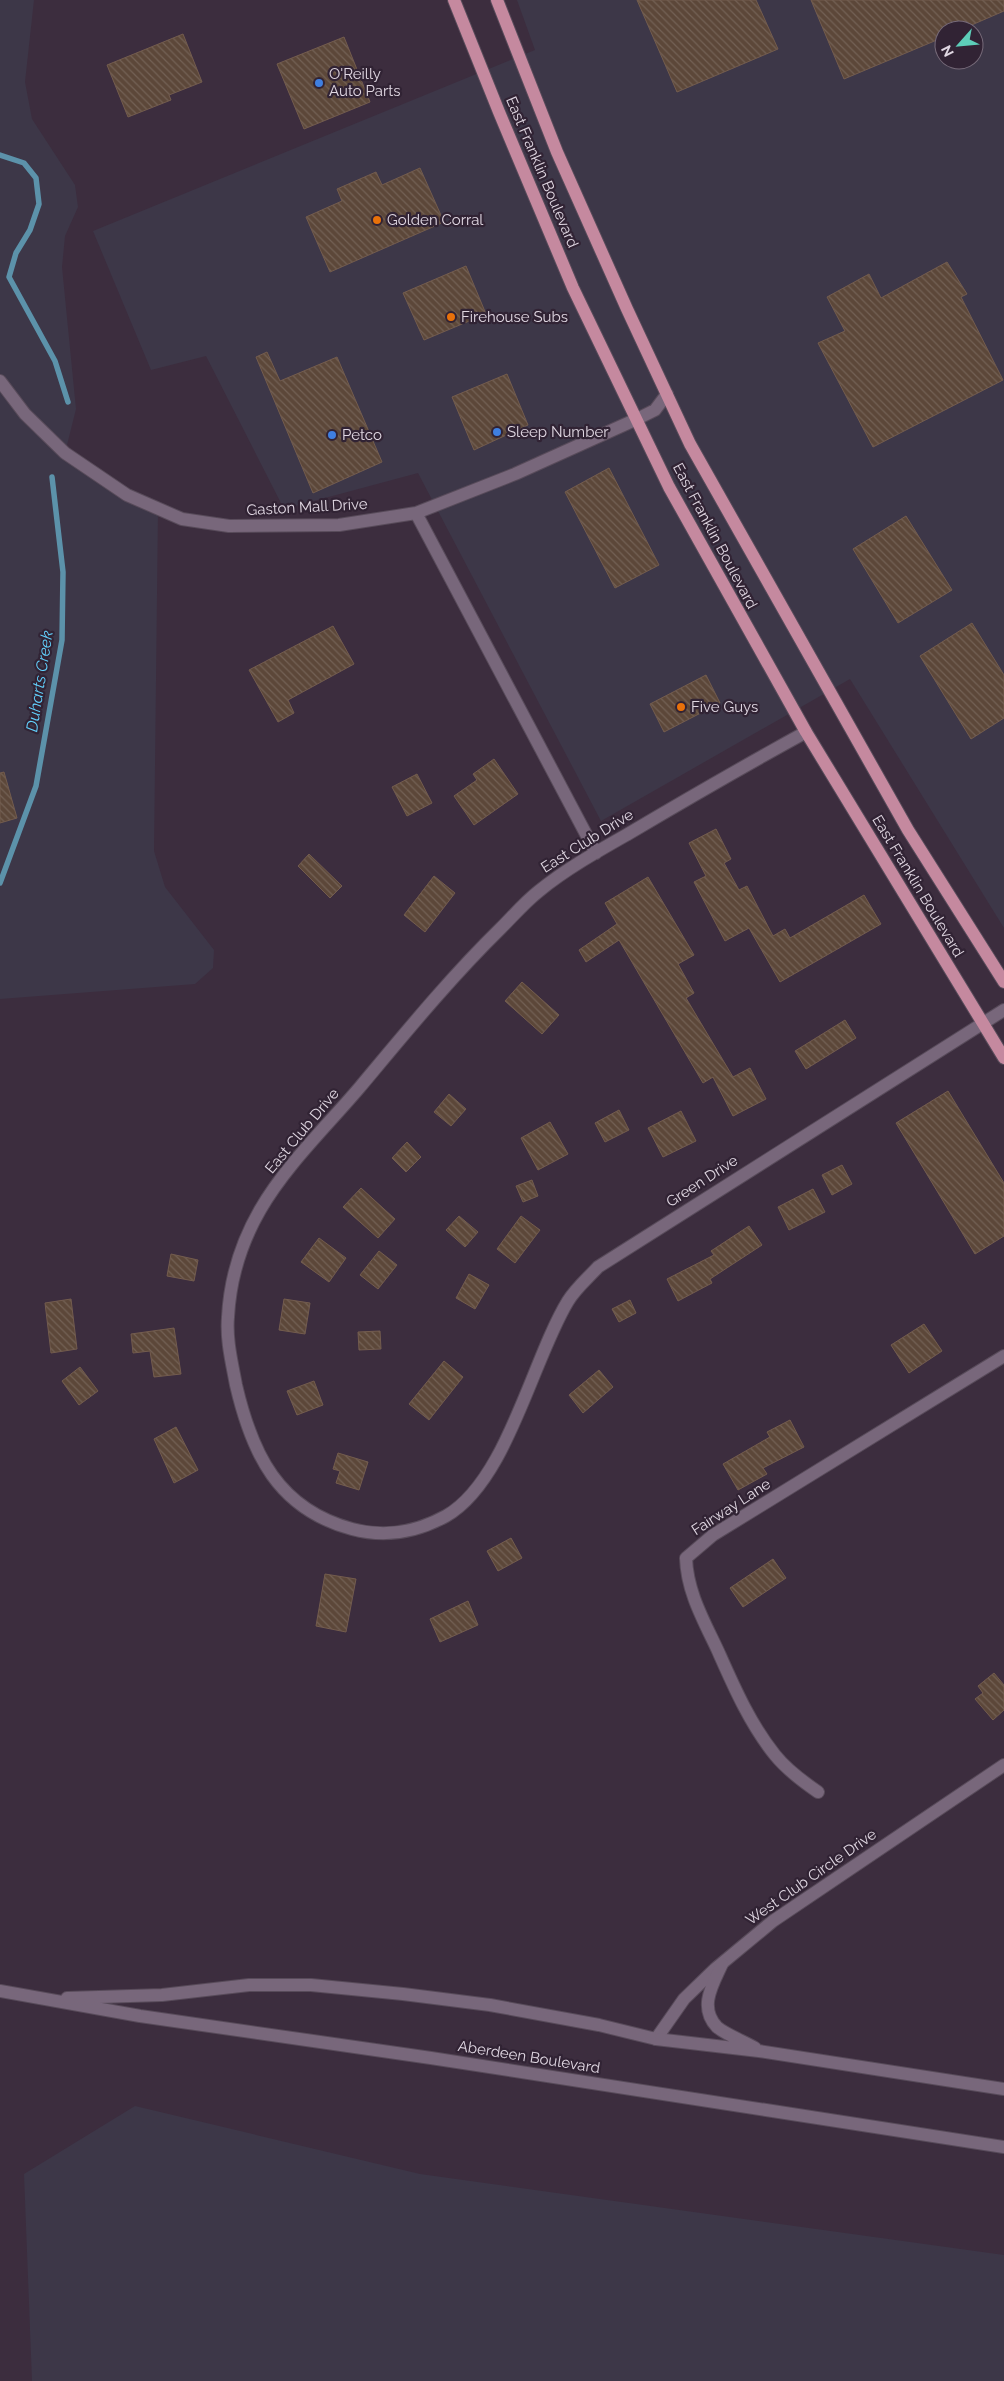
<svg xmlns="http://www.w3.org/2000/svg" width="1004" height="2381" viewBox="0 0 1004 2381" font-family="Raleway,sans-serif">
	<style>
		.commercial { fill: #3d3748; fill-rule: evenodd }
		.lines { fill: none; stroke-linecap: round; stroke-linejoin: round }
		.stream { stroke: #5c92aa; stroke-width: 5.5 }
		.building { fill: url(#building-back-hatch); stroke: #735c4e }
		.street-casing { stroke: #584b5a; stroke-width: 14 }
		.secondary-casing { stroke: #584b5a; stroke-width: 14 }
		.primary-casing { stroke: #584b5a; stroke-width: 14 }
		.street { stroke: #78677b; stroke-width: 12 }
		.secondary { stroke: #78677b; stroke-width: 12 }
		.primary { stroke: #c5899f; stroke-width: 12 }
		.shop-dot { fill: #3f7fe0; stroke: #312334; stroke-width: 2 }
		.food-dot { fill: #e8710a; stroke: #312334; stroke-width: 2 }
		.labels { text-anchor: middle; stroke-width: 4.5; stroke-linejoin: round; paint-order: stroke }
		.poi-label { font-size: 15px; fill: #e0d7e2; stroke: #312334; text-anchor: start }
		.street-label { font-size: 15px; fill: #e0d7e2; stroke: #312334 }
		.water-label { font-size: 16px; font-style: italic; fill: #63d2fe; stroke: #312334 }
	</style>
	<defs>
		<pattern id="building-back-hatch" width="6" height="6" patternUnits="userSpaceOnUse" patternTransform="scale(1.25)"><rect width="6" height="6" fill="#5c4739"/><path d="M-1 5l2 2M0 0l6 6M5-1l2 2" fill="none" stroke="#736155"/></pattern>
	</defs>
	<rect width="100%" height="100%" fill="#3c2d3e"/>
	<path class="commercial" d="M 0,0 L 34,0 L 25,82 L 32,119 L 75,185 L 78,207 L 65,236 L 62,267 L 76,409 L 65,453 L 158,509 L 154,851 L 165,887 L 214,950 L 213,968 L 195,984 L 0,999 Z
		M 517,0 L 1004,0 L 1004,928 L 850,679 L 601,821 L 418,473 L 284,509 L 206,356 L 151,370 L 93,231 L 535,50 ZM 944,30 L 974,30 L 974,60 L 944,60 Z
		M 135,2106 L 420,2174 L 1004,2255 L 1004,2381 L 32,2381 L 24,2174 Z"/>
	<g class="lines">
		<path class="stream" d="M 0,155 L 24,163 L 36,178 L 39,204 L 30,230 L 16,253 L 9,277 L 55,361 L 68,402
			M 0,883 L 36,786 L 62,640 L 63,572 L 52,477"/>
	</g>
	<path class="building" d="M 637,0 L 756,0 L 778,49 L 677,92 Z
		M 811,0 L 1004,0 L 1004,11 L 960,30 L 944,30 L 944,37 L 844,79 Z
		M 183,34 L 202,82 L 169,95 L 171,100 L 128,117 L 107,65 Z
		M 344,37 L 370,102 L 304,129 L 277,64 Z
		M 420,168 L 444,222 L 330,272 L 306,217 L 342,201 L 337,189 L 376,172 L 382,185 Z
		M 947,262 L 967,294 L 961,297 L 1003,380 L 873,447 L 818,343 L 845,331 L 827,297 L 869,274 L 881,298 Z
		M 466,266 L 486,314 L 424,340 L 403,293 Z
		M 267,352 L 280,381 L 337,357 L 382,462 L 313,493 L 256,357 Z
		M 507,374 L 528,425 L 474,450 L 452,397 Z
		M 609,468 L 659,565 L 615,588 L 565,492 Z
		M 906,516 L 952,590 L 898,623 L 853,549 Z
		M 972,623 L 1004,675 L 1004,718 L 971,739 L 920,656 Z
		M 333,626 L 354,664 L 288,700 L 294,713 L 278,722 L 249,670 Z
		M 706,675 L 720,703 L 664,732 L 650,704 Z
		M 494,759 L 518,794 L 474,825 L 454,796 L 477,780 L 473,774 Z
		M 4,772 L 17,818 L 0,823 L 0,773 Z
		M 417,774 L 432,803 L 407,816 L 392,787 Z
		M 716,829 L 731,859 L 724,863 L 739,890 L 747,886 L 773,936 L 785,929 L 790,938 L 864,895 L 881,924 L 780,982 L 749,928 L 725,941 L 694,882 L 706,876 L 689,843 Z
		M 309,854 L 342,886 L 330,898 L 298,866 Z
		M 434,876 L 455,893 L 425,932 L 404,915 Z
		M 648,877 L 694,955 L 678,964 L 694,993 L 686,998 L 733,1077 L 750,1068 L 766,1099 L 733,1116 L 713,1077 L 703,1083 L 619,940 L 586,962 L 579,950 L 617,924 L 605,903 Z
		M 522,982 L 559,1015 L 542,1034 L 505,1001 Z
		M 845,1020 L 856,1038 L 806,1069 L 795,1051 Z
		M 948,1091 L 1004,1183 L 1004,1236 L 975,1254 L 896,1123 Z
		M 449,1094 L 466,1109 L 451,1126 L 434,1112 Z
		M 619,1110 L 629,1130 L 605,1142 L 595,1123 Z
		M 681,1111 L 696,1141 L 663,1157 L 648,1128 Z
		M 550,1122 L 568,1154 L 538,1170 L 521,1138 Z
		M 407,1142 L 421,1157 L 406,1172 L 392,1158 Z
		M 842,1165 L 852,1184 L 832,1195 L 822,1175 Z
		M 532,1180 L 538,1196 L 523,1202 L 516,1186 Z
		M 361,1188 L 395,1219 L 378,1238 L 343,1207 Z
		M 813,1189 L 825,1212 L 789,1230 L 778,1207 Z
		M 459,1216 L 478,1232 L 465,1247 L 446,1230 Z
		M 521,1216 L 540,1230 L 515,1263 L 497,1249 Z
		M 749,1226 L 762,1245 L 710,1279 L 712,1283 L 678,1301 L 667,1279 L 714,1255 L 711,1251 Z
		M 319,1238 L 346,1258 L 329,1282 L 301,1262 Z
		M 379,1251 L 397,1265 L 378,1289 L 360,1275 Z
		M 171,1254 L 198,1260 L 194,1281 L 167,1276 Z
		M 469,1274 L 489,1285 L 475,1309 L 456,1298 Z
		M 71,1299 L 77,1349 L 51,1353 L 45,1303 Z
		M 284,1299 L 310,1303 L 305,1334 L 279,1330 Z
		M 630,1300 L 636,1313 L 619,1322 L 612,1309 Z
		M 924,1324 L 942,1351 L 909,1373 L 891,1345 Z
		M 174,1328 L 181,1374 L 154,1377 L 150,1351 L 133,1353 L 131,1334 Z
		M 380,1331 L 381,1349 L 359,1350 L 358,1332 Z
		M 444,1361 L 463,1377 L 429,1420 L 409,1404 Z
		M 80,1367 L 98,1391 L 79,1405 L 62,1381 Z
		M 599,1370 L 613,1387 L 583,1413 L 569,1395 Z
		M 314,1381 L 323,1405 L 297,1415 L 287,1391 Z
		M 790,1420 L 804,1447 L 763,1468 L 767,1474 L 738,1490 L 723,1464 L 770,1437 L 767,1432 Z
		M 176,1427 L 198,1470 L 174,1483 L 154,1439 Z
		M 338,1453 L 368,1462 L 359,1490 L 336,1483 L 340,1471 L 333,1469 Z
		M 511,1538 L 522,1558 L 498,1571 L 487,1551 Z
		M 773,1559 L 786,1578 L 743,1607 L 730,1588 Z
		M 325,1574 L 356,1579 L 346,1632 L 316,1626 Z
		M 468,1601 L 478,1625 L 440,1642 L 430,1619 Z
		M 994,1673 L 1004,1685 L 1004,1710 L 993,1720 L 975,1699 L 983,1693 L 978,1686 Z"/>
	<g class="lines">
		<g class="street-casing">
			<path id="street" d="M 0,381 L 25,414 L 65,453 L 127,495 L 182,519 L 229,526 L 339,525 L 416,513 L 515,474 L 637,419 L 655,410 L 667,394
				M 416,513 L 596,853
				M 806,732 C 746,765 687,799 628,834 C 598,851 566,869 539,891 C 525,902 513,916 501,928 C 450,978 406,1032 360,1087 C 327,1126 286,1165 260,1210 C 241,1243 230,1279 228,1317 C 226,1340 232,1363 236,1385 C 252,1454 278,1509 352,1529 C 385,1538 417,1532 446,1516 C 507,1481 532,1360 568,1301 C 576,1288 588,1278 598,1267 L 1004,1010
				M 818,1792 C 802,1781 787,1770 775,1755 C 750,1724 734,1687 718,1651 C 704,1621 687,1592 686,1558 L 713,1535 L 1004,1356
				M 656,2039 L 684,1999 L 715,1969 L 773,1921 L 1004,1765"/>
		</g>
		<g class="secondary-casing">
			<path id="secondary" d="M 722,1964 C 713,1984 698,2007 717,2027 C 725,2034 745,2042 755,2048
				M 0,1991 L 140,2016 L 431,2058 L 1004,2147
				M 67,1998 L 162,1995 L 249,1985 L 311,1985 L 403,1994 L 490,2005 L 599,2025 L 656,2039 L 759,2051 L 1004,2089"/>
		</g>
		<g class="primary-casing">
			<path id="primary" d="M 454,0 L 499,112 L 573,288 L 669,487 L 806,732 L 1004,1058
				M 497,0 L 557,152 L 627,309 L 690,444 L 908,830 L 1004,982"/>
		</g>
		<use href="#street" class="street"/>
		<use href="#secondary" class="secondary"/>
		<use href="#primary" class="primary"/>
	</g>
	<g class="shop-dot">
		<circle cx="319" cy="83" r="5"/>
		<circle cx="497" cy="432" r="5"/>
		<circle cx="332" cy="435" r="5"/>
	</g>
	<g class="food-dot">
		<circle cx="377" cy="220" r="5"/>
		<circle cx="451" cy="317" r="5"/>
		<circle cx="681" cy="707" r="5"/>
	</g>
	<g class="labels">
		<g class="poi-label">
			<text x="329" y="79">O'Reilly<tspan x="329" dy="17">Auto Parts</tspan></text>
			<text x="387" y="225">Golden Corral</text>
			<text x="461" y="322">Firehouse Subs</text>
			<text x="507" y="437">Sleep Number</text>
			<text x="342" y="440">Petco</text>
			<text x="691" y="712">Five Guys</text>
		</g>
		<g class="street-label">
			<text transform="translate(542 172) rotate(67)" y="5">East Franklin Boulevard</text>
			<text transform="translate(307 507) rotate(-3)" y="5">Gaston Mall Drive</text>
			<text transform="translate(715 536) rotate(62)" y="5">East Franklin Boulevard</text>
			<text transform="translate(587 841) rotate(-32)" y="5">East Club Drive</text>
			<text transform="translate(918 886) rotate(59)" y="5">East Franklin Boulevard</text>
			<text transform="translate(302 1131) rotate(-50)" y="5">East Club Drive</text>
			<text transform="translate(702 1181) rotate(-33)" y="5">Green Drive</text>
			<text transform="translate(731 1507) rotate(-33)" y="5">Fairway Lane</text>
			<text transform="translate(811 1877) rotate(-35)" y="5">West Club Circle Drive</text>
			<text transform="translate(529 2057) rotate(9)" y="5">Aberdeen Boulevard</text>
		</g>
		<g class="water-label">
			<text transform="translate(39 681) rotate(-81)" y="6">Duharts Creek</text>
		</g>
	</g>
	<g transform="translate(959 45) rotate(243)"><circle r="24" fill="#312334" stroke="#776b7a"/>
	<path d="M0-4L9 19L0 12L-9 19Z" fill="#5dceb9"/>
	<text y="-8" font-size="14" font-weight="bold" text-anchor="middle" fill="#e0d7e2">N</text>
	</g>
</svg>
